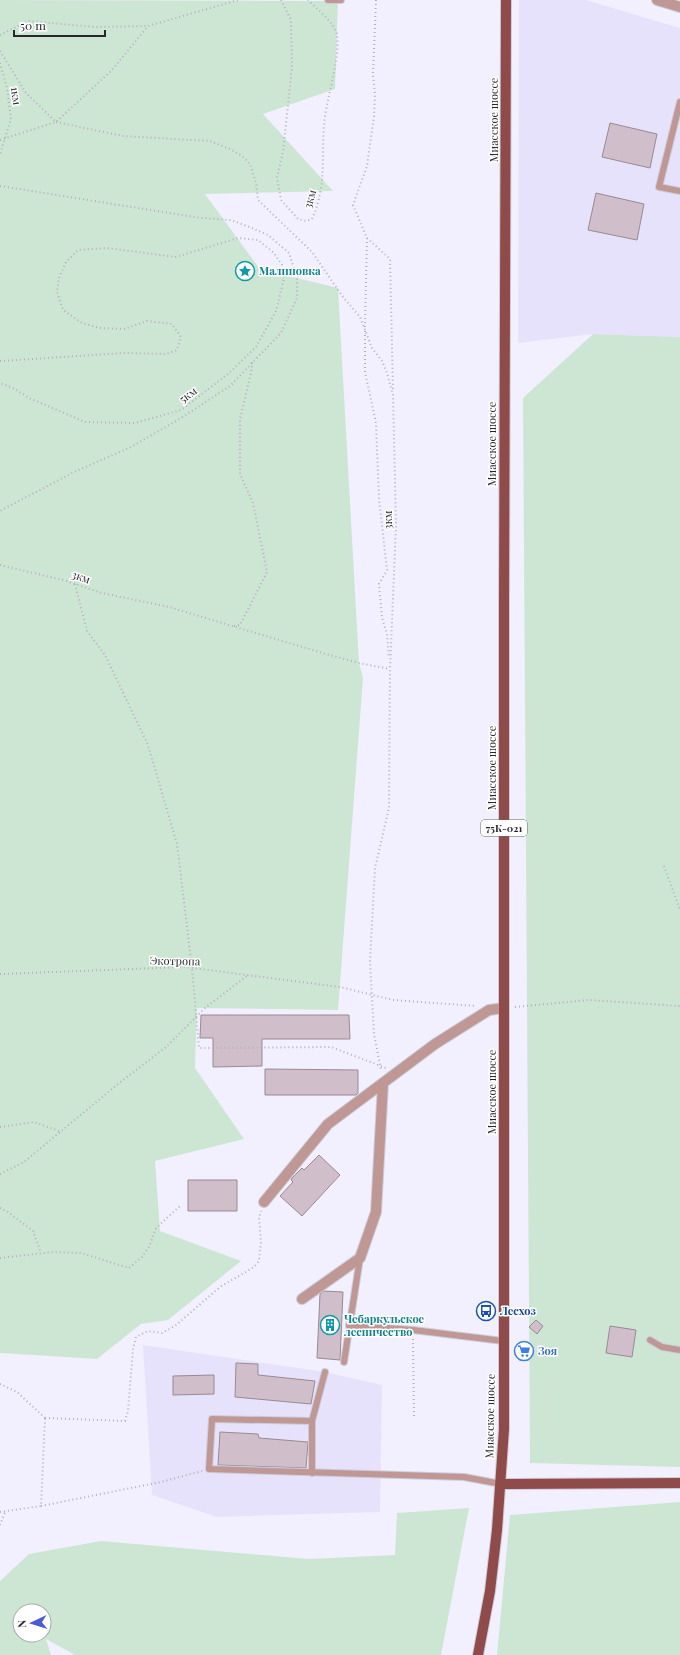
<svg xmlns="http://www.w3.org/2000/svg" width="680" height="1655" viewBox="0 0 680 1655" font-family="'Playfair Display',serif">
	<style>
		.built { fill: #e6e2fb }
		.green { fill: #cde6d4; fill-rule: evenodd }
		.building { fill: #d0bfcb; stroke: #998994 }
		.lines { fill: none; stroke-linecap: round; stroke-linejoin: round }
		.lane-casing { stroke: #ceccd9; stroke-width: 8 }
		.street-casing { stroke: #ceccd9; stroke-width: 12 }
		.primary-casing { stroke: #ceccd9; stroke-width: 12 }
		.path { stroke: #b1b0bb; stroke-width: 2; stroke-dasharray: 1 3; stroke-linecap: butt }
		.lane { stroke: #bf9795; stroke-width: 6 }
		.street { stroke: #bf9795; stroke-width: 10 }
		.primary { stroke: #8e4b4a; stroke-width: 10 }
		.labels { text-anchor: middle; stroke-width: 3; stroke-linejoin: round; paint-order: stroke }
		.shield { fill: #fff; stroke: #68686d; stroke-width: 1 }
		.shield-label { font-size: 10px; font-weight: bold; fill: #28272e }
		.street-label { font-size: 11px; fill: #28272e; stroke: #fff }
		.culture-label { font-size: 11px; font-weight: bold; fill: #0d838f; stroke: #fff; text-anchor: start }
		.transit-label { font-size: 11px; font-weight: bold; fill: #164399; stroke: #fff; text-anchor: start }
		.shop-label { font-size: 11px; font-weight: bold; fill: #366cbe; stroke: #fff; text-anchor: start }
	</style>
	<rect width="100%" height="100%" fill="#f2f0fe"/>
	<path class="built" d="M 519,0 L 586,0 L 680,28 L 680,337 L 593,334 L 518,343 Z
		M 143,1345 L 325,1372 L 382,1385 L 380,1512 L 217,1517 L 152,1495 Z"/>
	<path class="green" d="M 0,0 L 338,1 L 335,89 L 263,114 L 333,191 L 205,194 L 262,272 L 297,278 L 338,288 L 359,663 L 363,678 L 338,1010 L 197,1008 L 195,1068 L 244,1139 L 155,1161 L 160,1231 L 241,1261 L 168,1320 L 141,1324 L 97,1359 L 0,1353 Z
		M 593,334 L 680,337 L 680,1467 L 530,1463 L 523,398 Z
		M 680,1502 L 680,1655 L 497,1655 L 510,1515 Z
		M 469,1508 L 441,1655 L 75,1655 L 46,1639 L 51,1655 L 0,1655 L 0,1581 L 29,1554 L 101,1541 L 309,1559 L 395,1555 L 397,1513 ZM 20,1611 L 44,1611 L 44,1635 L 20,1635 Z"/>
	<path class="building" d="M 610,123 L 657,134 L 650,168 L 602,157 Z
		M 596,193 L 644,204 L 637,240 L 588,230 Z
		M 201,1015 L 349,1015 L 350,1039 L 262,1039 L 262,1066 L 213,1067 L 213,1038 L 200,1038 Z
		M 265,1069 L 358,1070 L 358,1093 L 356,1095 L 265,1095 Z
		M 319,1155 L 340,1175 L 302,1216 L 280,1196 L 293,1182 L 291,1180 L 292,1178 L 302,1168 L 304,1170 Z
		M 188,1180 L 237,1180 L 237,1211 L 188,1211 Z
		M 324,1291 L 343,1292 L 340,1360 L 317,1358 L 320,1294 Z
		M 536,1320 L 543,1326 L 537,1334 L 529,1327 Z
		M 610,1326 L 636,1330 L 632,1357 L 606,1353 Z
		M 519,1343 L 529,1343 L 529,1360 L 519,1360 Z
		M 236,1363 L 258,1364 L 258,1375 L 315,1381 L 311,1404 L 235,1397 Z
		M 214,1375 L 214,1394 L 173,1395 L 173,1376 Z
		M 220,1432 L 258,1434 L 259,1438 L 308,1442 L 306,1468 L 218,1465 Z"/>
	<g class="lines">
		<g class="lane-casing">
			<path id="lane" d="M 328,0 L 341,0
				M 680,102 L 659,187 L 680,191
				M 349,1325 L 413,1330 L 503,1341
				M 650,1340 L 662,1347 L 680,1350
				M 344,1362 L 360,1258
				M 312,1421 L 325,1372
				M 312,1473 L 312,1421 L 212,1419 L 209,1469 L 464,1477 L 501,1484"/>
		</g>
		<g class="street-casing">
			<path id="street" d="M 657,0 L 680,7
				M 264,1202 L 328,1124 L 435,1044 L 489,1010 L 504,1008
				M 302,1299 L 360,1258 L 376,1212 L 383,1083"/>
		</g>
		<g class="primary-casing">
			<path id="primary" d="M 501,1484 L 680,1483
				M 478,1655 L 490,1591 L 497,1530 L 504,1429 L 504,601 L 506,0"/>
		</g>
		<path class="path" d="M 281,0 L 291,20 L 292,67 L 283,152 L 277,177 L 281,200 L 298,219 L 306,221 L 312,219 C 327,185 321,161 324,126 C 326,97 340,64 337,35 C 335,23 316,8 308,0
			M 0,35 L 28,21 L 94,27 L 148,26 L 238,0
			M 0,51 L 26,93 L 56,122
			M 0,63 L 7,88 L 11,119 L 0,154
			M 56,122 L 123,136 L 210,141 L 232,150 L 242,156 L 250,164 L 256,183 L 258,200 L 312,252 L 343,297 L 360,317 L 372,348 L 382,361 L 387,373 L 393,395 L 396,525 L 390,670 L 389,808 L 375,868 L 370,961 L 374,1034 L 381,1070
			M 0,140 L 56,122 L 112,70 L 148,26
			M 0,186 L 201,218 L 231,220 L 252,228 L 268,235 L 289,253 L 297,278 L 297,298 L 281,333 L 230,386 L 181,418 L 131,447 L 74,472 L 0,511
			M 367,238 L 390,259 L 393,389
			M 365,327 L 367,238 L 353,205 L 367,166 L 374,116 L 375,94 L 373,75 L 376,0
			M 365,331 L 365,372 L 376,423 L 379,499 L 387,570 L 379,584 L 382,618 L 387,634 L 389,658
			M 0,361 L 125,353 L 166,354 L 177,350 L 181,337 L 172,324 L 147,321 L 124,329 L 100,328 L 82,323 L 63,310 L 57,292 L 59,278 L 66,262 L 78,250 L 107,248 L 176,257 L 238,238 L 258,240 L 274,253 L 282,265 L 284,279 L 276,311 L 256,347 L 228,374 L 181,410 L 135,423 L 85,422 L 29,398 L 15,389 L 0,383
			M 0,565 L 63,580 L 102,593 L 169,607 L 319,652 L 359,663 L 390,669
			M 75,584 L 87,631 L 105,655 L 148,745 L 177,844 L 192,968 L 199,1048 L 331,1047 L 386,1068
			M 234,626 L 240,625 L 267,572 L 253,503 L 240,474 L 240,419 L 252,369 L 252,362
			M 664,866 L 680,910
			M 0,974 L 185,967 L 340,987 L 393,1000 L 476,1006
			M 515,1007 L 589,1000 L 680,1006
			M 0,1127 L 34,1122 L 59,1131
			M 0,1174 L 24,1162 L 118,1084 L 166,1047 L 205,1008 L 248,975
			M 0,1208 L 8,1212 L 33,1231 L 41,1253
			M 0,1258 L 53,1252 L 81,1253 L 129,1268 L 142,1257 L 149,1247 L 156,1228 L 180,1206
			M 413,1339 L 414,1418
			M 0,1384 L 17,1392 L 45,1418
			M 45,1418 L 125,1421 L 128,1411 L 133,1349 L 136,1337 L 148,1331 L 162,1333 L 175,1326 L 220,1287 L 254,1267 L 259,1261 L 261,1242 L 259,1218 L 261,1211
			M 41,1506 L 161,1482 L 202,1471
			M 0,1512 L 41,1506 L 45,1418
			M 0,1525 L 5,1512"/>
		<use href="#lane" class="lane"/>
		<use href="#street" class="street"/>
		<use href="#primary" class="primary"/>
	</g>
	<defs>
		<g id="sight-ring" transform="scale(1)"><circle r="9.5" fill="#fff" stroke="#0f9aa8" stroke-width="1.5"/><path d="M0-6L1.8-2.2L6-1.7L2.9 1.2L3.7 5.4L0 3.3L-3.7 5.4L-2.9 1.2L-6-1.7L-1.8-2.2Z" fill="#0f9aa8"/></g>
		<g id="bus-ring" transform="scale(1)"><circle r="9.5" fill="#fff" stroke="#1a4fb4" stroke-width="1.5"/><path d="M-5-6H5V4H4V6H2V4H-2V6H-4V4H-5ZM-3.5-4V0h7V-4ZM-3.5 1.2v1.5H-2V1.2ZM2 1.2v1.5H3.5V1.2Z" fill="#1a4fb4"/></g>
		<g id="building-ring" transform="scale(1)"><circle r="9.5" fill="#fff" stroke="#0f9aa8" stroke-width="1.5"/><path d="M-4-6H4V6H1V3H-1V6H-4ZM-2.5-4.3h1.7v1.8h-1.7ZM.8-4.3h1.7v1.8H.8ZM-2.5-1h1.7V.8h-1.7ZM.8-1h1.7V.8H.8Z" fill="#0f9aa8"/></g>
		<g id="supermarket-ring" transform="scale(1)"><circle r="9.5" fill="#fff" stroke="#3f7fe0" stroke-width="1.5"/><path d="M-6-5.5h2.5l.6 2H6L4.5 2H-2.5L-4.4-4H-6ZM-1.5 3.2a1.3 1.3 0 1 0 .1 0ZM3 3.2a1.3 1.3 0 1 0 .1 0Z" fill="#3f7fe0"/></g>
	</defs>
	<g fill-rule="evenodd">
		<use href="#sight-ring" x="245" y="271"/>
		<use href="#bus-ring" x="486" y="1311"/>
		<use href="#building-ring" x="330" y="1325"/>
		<use href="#supermarket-ring" x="524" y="1351"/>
	</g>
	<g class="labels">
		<rect class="shield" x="481" y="820" width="46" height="16" rx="3"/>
		<g class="shield-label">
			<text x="504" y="832">75К-021</text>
		</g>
		<g class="street-label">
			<text transform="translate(16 96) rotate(82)" y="4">1км</text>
			<text transform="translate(494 120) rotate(-90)" y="4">Миасское шоссе</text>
			<text transform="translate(310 199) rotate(-74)" y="4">3км</text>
			<text transform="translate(188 395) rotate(-37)" y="4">5км</text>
			<text transform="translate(492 444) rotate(-90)" y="4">Миасское шоссе</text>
			<text transform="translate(388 520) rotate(-90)" y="4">3км</text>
			<text transform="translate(81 577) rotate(19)" y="4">3км</text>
			<text transform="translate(492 768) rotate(-90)" y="4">Миасское шоссе</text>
			<text transform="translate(175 961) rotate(1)" y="4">Экотропа</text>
			<text transform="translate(492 1092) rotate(-90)" y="4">Миасское шоссе</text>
			<text transform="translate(490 1416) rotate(-89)" y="4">Миасское шоссе</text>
		</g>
		<g class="culture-label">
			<text x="259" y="275">Малиновка</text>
			<text x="344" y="1323">Чебаркульское<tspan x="344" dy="13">лесничество</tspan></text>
		</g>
		<g class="transit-label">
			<text x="500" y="1315">Лесхоз</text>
		</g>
		<g class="shop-label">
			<text x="538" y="1355">Зоя</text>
		</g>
	</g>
	<g transform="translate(32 1623) rotate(266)"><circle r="19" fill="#ffffff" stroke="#a9a9ab"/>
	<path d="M0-3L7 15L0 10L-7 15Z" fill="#4d5cd2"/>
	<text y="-6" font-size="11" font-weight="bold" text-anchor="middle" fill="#28272e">N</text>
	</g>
	<path d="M14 30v6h91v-6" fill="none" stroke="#28272e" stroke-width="2"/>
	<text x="20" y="30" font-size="12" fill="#28272e" stroke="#ffffff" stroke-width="3" paint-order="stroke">50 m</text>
</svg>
